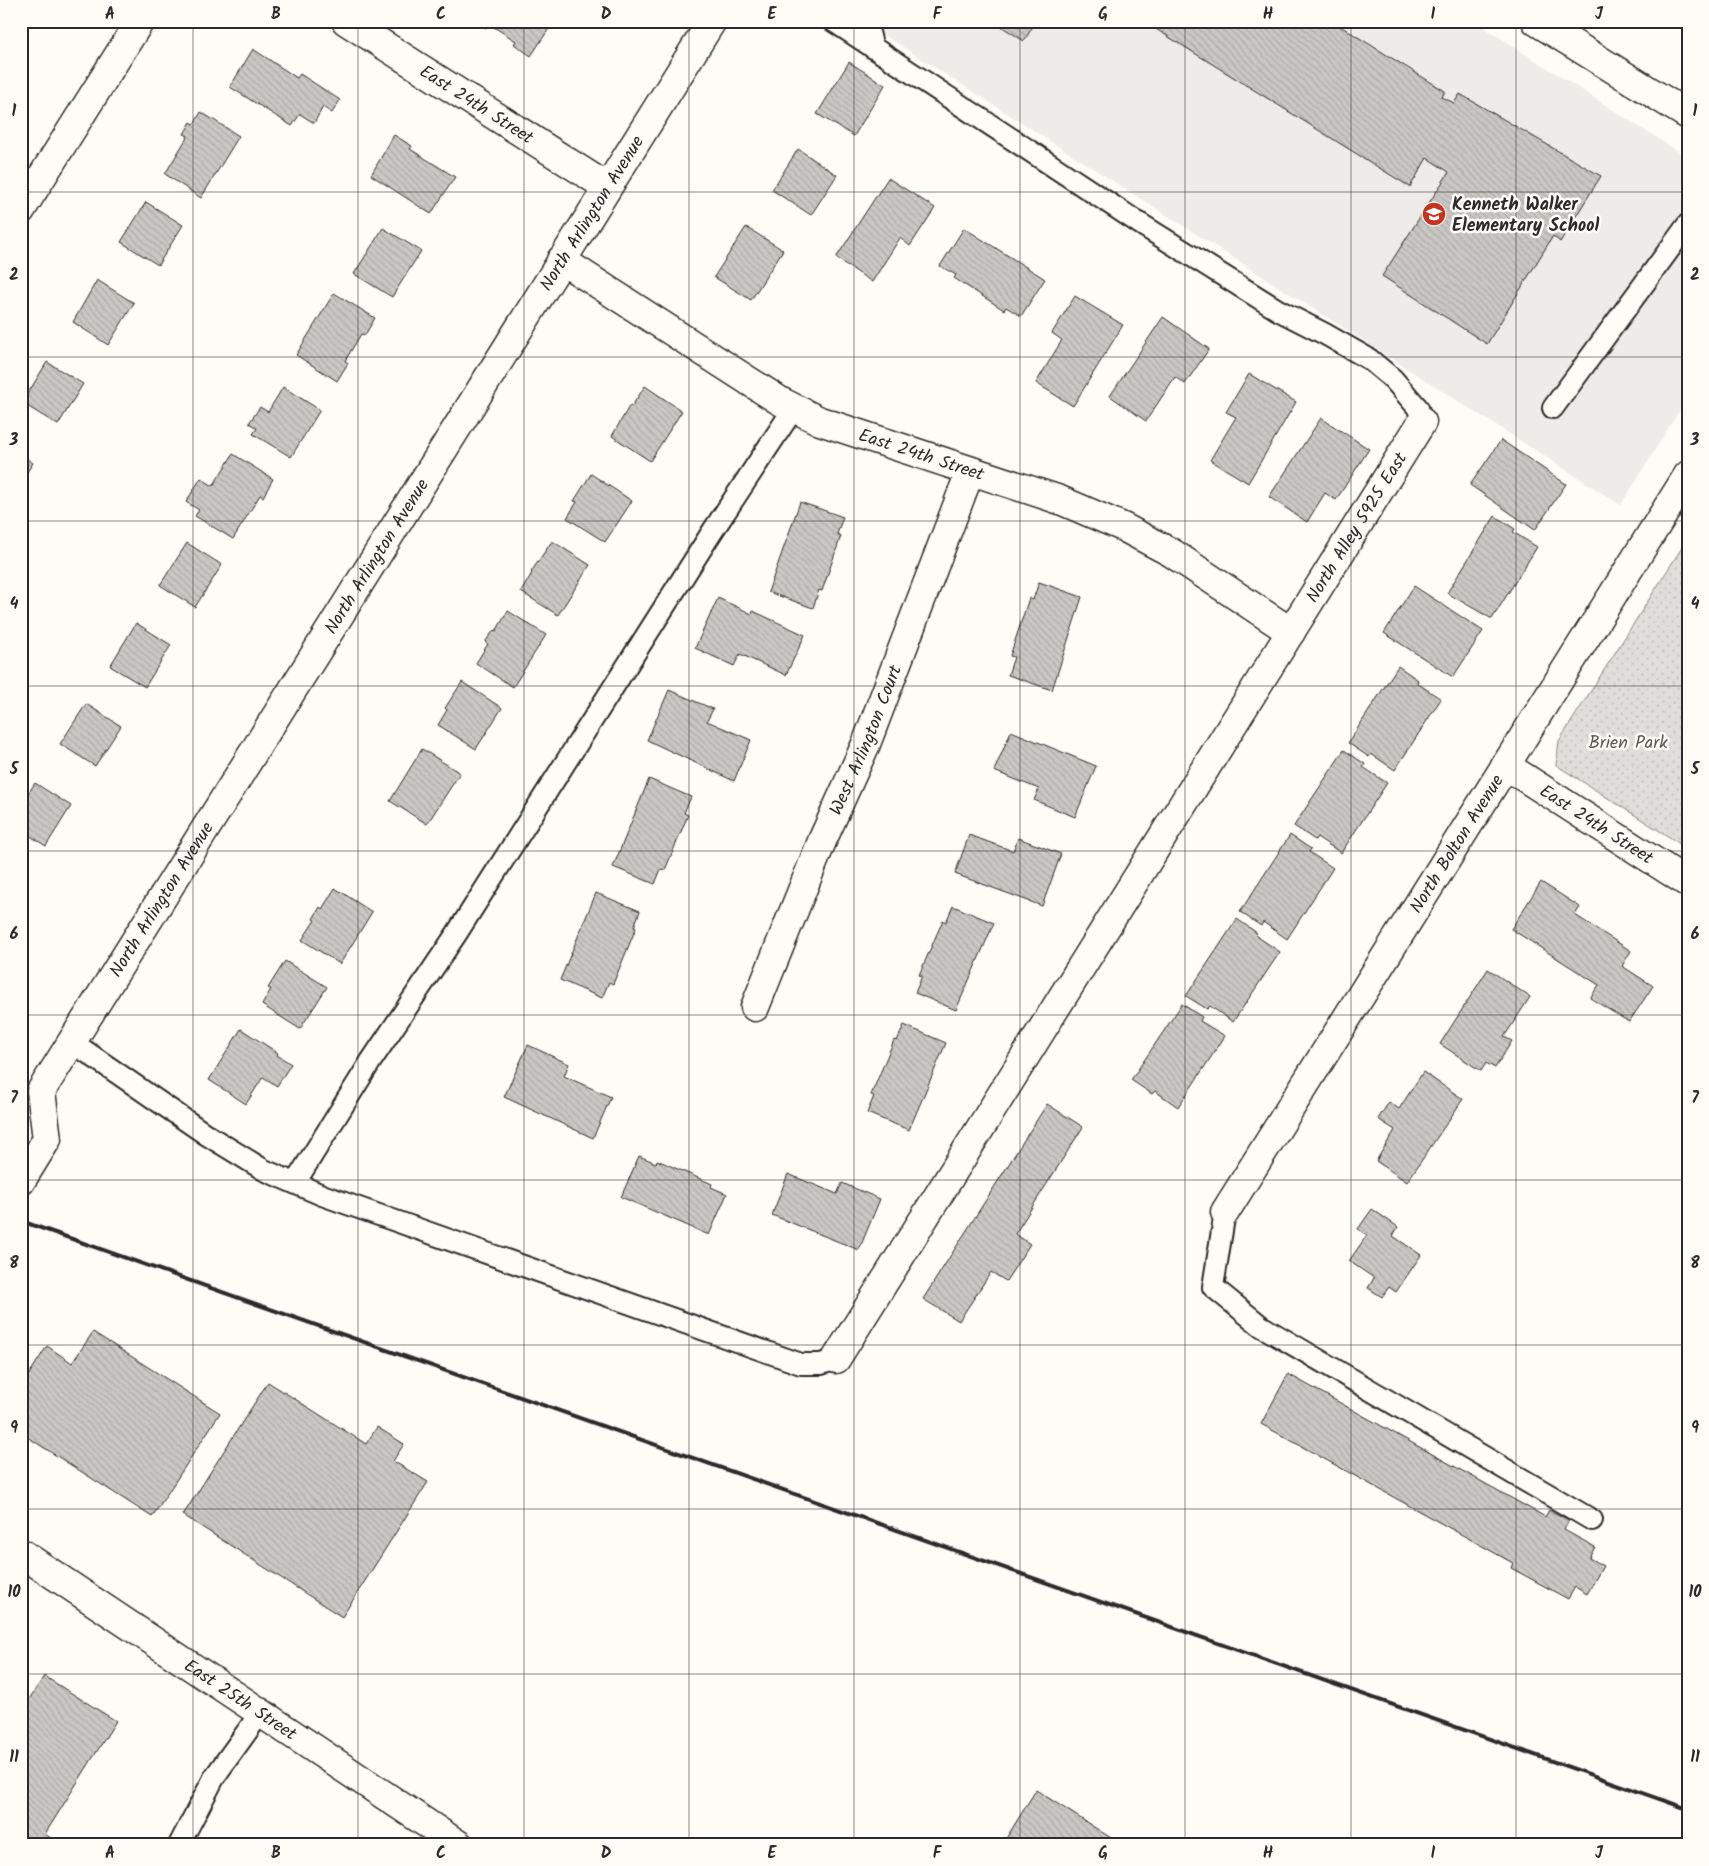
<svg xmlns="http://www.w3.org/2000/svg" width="1709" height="1866" viewBox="0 0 1709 1866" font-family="Kalam,sans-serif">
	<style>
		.built { fill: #edece8 }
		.park { fill: url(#park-dots); stroke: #858482 }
		.building { fill: url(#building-back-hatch); stroke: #2b2b2b }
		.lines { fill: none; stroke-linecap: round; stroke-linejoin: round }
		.service-casing { stroke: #2b2b2b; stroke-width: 24 }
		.minor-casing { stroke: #2b2b2b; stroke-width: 31 }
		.tertiary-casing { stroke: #2b2b2b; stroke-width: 31 }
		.secondary-casing { stroke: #2b2b2b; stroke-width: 31 }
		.service { stroke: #fdfcf7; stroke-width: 20 }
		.minor { stroke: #fdfcf7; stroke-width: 28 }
		.tertiary { stroke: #fdfcf7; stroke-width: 28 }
		.secondary { stroke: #fdfcf7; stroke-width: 28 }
		.rail { stroke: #2b2b2b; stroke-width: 4 }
		.grid { fill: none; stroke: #2b2b2b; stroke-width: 1; stroke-opacity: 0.55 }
		.labels { text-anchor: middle; stroke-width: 5; stroke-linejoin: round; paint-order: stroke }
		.street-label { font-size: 18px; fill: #2b2b2b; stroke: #fdfcf7 }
		.poi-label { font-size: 18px; font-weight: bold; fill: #2b2b2b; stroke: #fdfcf7; text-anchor: start }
		.park-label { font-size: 18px; fill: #585857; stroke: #fdfcf7 }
		.neatline { fill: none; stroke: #2b2b2b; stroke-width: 2 }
		.grid-label { font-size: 16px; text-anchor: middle; font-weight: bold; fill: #2b2b2b }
	</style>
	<defs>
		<pattern id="park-dots" width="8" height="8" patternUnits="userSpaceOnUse" patternTransform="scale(1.25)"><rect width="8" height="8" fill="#dfdeda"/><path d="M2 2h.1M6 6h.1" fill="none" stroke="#c0bfbb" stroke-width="1.8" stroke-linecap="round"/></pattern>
		<pattern id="building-back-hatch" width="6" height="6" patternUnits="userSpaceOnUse" patternTransform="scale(1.25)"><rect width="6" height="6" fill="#c9c8c4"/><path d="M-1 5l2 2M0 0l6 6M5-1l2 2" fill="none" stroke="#adaca9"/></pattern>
	</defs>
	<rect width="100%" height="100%" fill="#fdfcf7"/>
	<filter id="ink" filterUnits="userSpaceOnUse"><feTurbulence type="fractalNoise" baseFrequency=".02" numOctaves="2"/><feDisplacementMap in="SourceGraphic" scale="10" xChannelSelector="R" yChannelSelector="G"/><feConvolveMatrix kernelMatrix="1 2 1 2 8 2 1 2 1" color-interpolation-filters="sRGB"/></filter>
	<g filter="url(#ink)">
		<path class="built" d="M 862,21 L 1474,21 L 1688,158 L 1688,396 L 1621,505 Z"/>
		<path class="park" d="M 1688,538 L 1688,849 L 1556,765 L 1559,741 Z"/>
		<path class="building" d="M 476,21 L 554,21 L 531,56 L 514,44 L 516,41 L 489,24 L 486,28 Z
			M 993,21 L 1036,21 L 1024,41 Z
			M 1143,21 L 1332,21 L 1445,91 L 1442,97 L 1454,103 L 1460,94 L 1601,176 L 1560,242 L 1553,236 L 1487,344 L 1382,276 L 1449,172 L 1427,158 L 1410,187 Z
			M 253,49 L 297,78 L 300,74 L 340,100 L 332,113 L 323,107 L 314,123 L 300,114 L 292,126 L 230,87 Z
			M 849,62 L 885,85 L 854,136 L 817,114 Z
			M 201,112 L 239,136 L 201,198 L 165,174 L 188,136 L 184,134 L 191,122 L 194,124 Z
			M 394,135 L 412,146 L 410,149 L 455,177 L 431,214 L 371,175 Z
			M 798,149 L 837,175 L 811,215 L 772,190 Z
			M 888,178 L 935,208 L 910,246 L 900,238 L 872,282 L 836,258 Z
			M 146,202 L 183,225 L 158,265 L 121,242 Z
			M 746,227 L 783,250 L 751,300 L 714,277 Z
			M 383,228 L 421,251 L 392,297 L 354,274 Z
			M 964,228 L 1045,279 L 1021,316 L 1006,307 L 1004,310 L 954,278 L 956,275 L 940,266 Z
			M 97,280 L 134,303 L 108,345 L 73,322 Z
			M 334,293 L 375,318 L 365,335 L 361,334 L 345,361 L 348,363 L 337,381 L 296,355 Z
			M 1075,296 L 1123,325 L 1073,406 L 1036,383 L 1062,340 L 1052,333 Z
			M 1163,317 L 1209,349 L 1185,384 L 1175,377 L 1146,421 L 1110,396 Z
			M 47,362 L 83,384 L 58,425 L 22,403 Z
			M 1249,374 L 1296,402 L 1248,483 L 1210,460 L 1236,417 L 1226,412 Z
			M 645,386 L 682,411 L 650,461 L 612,436 L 630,405 L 632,406 Z
			M 283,387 L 320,410 L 291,457 L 253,434 L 257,428 L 249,423 L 260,407 L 268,412 Z
			M 1321,418 L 1369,449 L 1336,500 L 1325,493 L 1307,522 L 1269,497 Z
			M 1501,440 L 1566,484 L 1535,530 L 1470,485 Z
			M 233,454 L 273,479 L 263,497 L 260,495 L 233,539 L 195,516 L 199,510 L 186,502 L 201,478 L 213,486 Z
			M 21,455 L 33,463 L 21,481 Z
			M 591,474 L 632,501 L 605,542 L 567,518 L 577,502 L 574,501 Z
			M 800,502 L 843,517 L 837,534 L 841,536 L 822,591 L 819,590 L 813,608 L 768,592 Z
			M 1495,516 L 1515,529 L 1513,532 L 1537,547 L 1492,619 L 1447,593 Z
			M 552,541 L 590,565 L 558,615 L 521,592 L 532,573 L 531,572 Z
			M 187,543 L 222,565 L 195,607 L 160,585 Z
			M 1039,582 L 1082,597 L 1052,690 L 1008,675 L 1014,657 L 1010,656 L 1029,598 L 1033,600 Z
			M 1414,586 L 1483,631 L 1453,677 L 1384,633 Z
			M 718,598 L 752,614 L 753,611 L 805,635 L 786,675 L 740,654 L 734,666 L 695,648 Z
			M 508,611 L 546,635 L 513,687 L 476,663 L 488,644 L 485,642 L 494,630 L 496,631 Z
			M 136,623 L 171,645 L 145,687 L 110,666 Z
			M 1398,666 L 1418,680 L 1417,683 L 1441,699 L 1395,770 L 1371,754 L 1369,757 L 1348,743 Z
			M 462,682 L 502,708 L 476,749 L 438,725 L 447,710 L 445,708 Z
			M 669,690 L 713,709 L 707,721 L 751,740 L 734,781 L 647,740 Z
			M 86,704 L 121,726 L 95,766 L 60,744 Z
			M 1011,731 L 1096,766 L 1075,817 L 1034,800 L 1039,789 L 994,771 Z
			M 422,749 L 460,773 L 427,824 L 390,801 Z
			M 1344,750 L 1365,764 L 1363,767 L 1387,783 L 1341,853 L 1317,837 L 1315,840 L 1294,826 Z
			M 649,779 L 691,797 L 684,813 L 688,815 L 665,870 L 661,869 L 655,884 L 613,867 Z
			M 35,783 L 71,806 L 46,846 L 21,830 L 21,804 Z
			M 969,835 L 1013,851 L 1018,838 L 1061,854 L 1042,906 L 955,874 Z
			M 1290,835 L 1311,849 L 1309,852 L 1333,868 L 1287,939 L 1263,922 L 1261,926 L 1240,912 Z
			M 1541,882 L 1580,907 L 1575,915 L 1631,951 L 1622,966 L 1653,986 L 1629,1022 L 1590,998 L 1599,985 L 1511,929 Z
			M 335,888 L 372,912 L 340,964 L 302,940 L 315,920 L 313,919 L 320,907 L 322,909 Z
			M 596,893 L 640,911 L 634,927 L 636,928 L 613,984 L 609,982 L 602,998 L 560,980 Z
			M 953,906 L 994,923 L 956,1010 L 915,993 L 922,976 L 919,975 L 943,920 L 946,922 Z
			M 1237,919 L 1257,933 L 1255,935 L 1280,952 L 1233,1022 L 1210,1006 L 1207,1009 L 1186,996 Z
			M 285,961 L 327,987 L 300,1029 L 262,1005 L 271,989 L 268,988 Z
			M 1488,969 L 1530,997 L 1504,1037 L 1512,1041 L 1495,1068 L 1486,1063 L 1481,1071 L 1440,1044 Z
			M 1182,1004 L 1202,1017 L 1200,1021 L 1225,1036 L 1178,1107 L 1155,1091 L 1152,1094 L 1131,1080 Z
			M 904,1025 L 946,1043 L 909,1130 L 867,1113 L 874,1096 L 871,1095 L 894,1040 L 897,1041 Z
			M 241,1029 L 278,1053 L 277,1055 L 291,1064 L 277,1086 L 263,1077 L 246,1104 L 209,1080 Z
			M 528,1045 L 569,1064 L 564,1076 L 611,1097 L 593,1138 L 504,1097 Z
			M 1423,1072 L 1463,1099 L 1407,1182 L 1376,1161 L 1395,1130 L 1378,1119 L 1389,1102 L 1399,1109 Z
			M 1047,1104 L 1083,1127 L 1015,1234 L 1030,1244 L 1006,1281 L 991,1272 L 959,1321 L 923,1299 Z
			M 639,1156 L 656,1163 L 657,1160 L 712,1184 L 711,1187 L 727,1194 L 709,1235 L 621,1197 Z
			M 788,1174 L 837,1194 L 842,1183 L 880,1199 L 859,1250 L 772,1215 Z
			M 1372,1209 L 1398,1227 L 1393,1236 L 1421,1255 L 1396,1292 L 1389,1287 L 1382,1297 L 1368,1288 L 1374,1278 L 1349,1261 L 1367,1235 L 1358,1229 Z
			M 93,1332 L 220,1413 L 152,1517 L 21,1433 L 21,1387 L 47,1346 L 72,1363 Z
			M 1288,1374 L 1540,1514 L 1545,1517 L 1549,1510 L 1569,1520 L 1564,1530 L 1595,1547 L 1589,1558 L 1603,1566 L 1587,1594 L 1575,1587 L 1568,1599 L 1511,1568 L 1513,1563 L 1261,1424 Z
			M 268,1382 L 366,1444 L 377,1427 L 404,1444 L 393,1461 L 428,1482 L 342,1617 L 183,1515 Z
			M 44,1676 L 116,1721 L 45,1834 L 58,1843 L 58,1845 L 21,1845 L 21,1712 Z
			M 1036,1790 L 1122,1845 L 1002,1845 Z"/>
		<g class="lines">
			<g class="service-casing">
				<path id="service" d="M 833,21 L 1139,223 L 1278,310 L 1325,334 L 1369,359 L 1393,379 L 1418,408 L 1422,422
					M 866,21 L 873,48
					M 1553,408 L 1688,224
					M 72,1042 L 207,1135 L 264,1170 L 322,1195 L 801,1364 L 821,1364 L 836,1359
					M 295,1183 L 371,1061 L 457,933 L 712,532 L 794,408
					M 1225,1212 L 1213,1287 L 1261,1326 L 1592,1520
					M 179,1845 L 215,1776 L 261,1712"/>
			</g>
			<g class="minor-casing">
				<g id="minor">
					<path d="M 1536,21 L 1688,115"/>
					<path d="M 21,210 L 140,21"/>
					<path id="s1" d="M 561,260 L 780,401 L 820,421 L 1060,500 L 1123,527 L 1172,553 L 1291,632"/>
					<path id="s2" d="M 1505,765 L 1688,883"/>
					<path id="s3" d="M 755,1007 L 822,841 L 866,744 L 970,472"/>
					<path id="s4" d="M 1225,1212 L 1688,475"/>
					<path id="s5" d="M 836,1359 L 1422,422"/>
					<path id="s6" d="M 21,1553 L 459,1845"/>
				</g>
			</g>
			<g class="tertiary-casing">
				<g id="tertiary">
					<path id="s7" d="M 346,21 L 607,187"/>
				</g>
			</g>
			<g class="secondary-casing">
				<g id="secondary">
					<path id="s8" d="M 21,1181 L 47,1139 L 41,1091 L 712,21"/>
				</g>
			</g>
			<use href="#service" class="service"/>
			<use href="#minor" class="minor"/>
			<use href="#tertiary" class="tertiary"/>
			<use href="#secondary" class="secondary"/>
			<path class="rail" d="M 21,1221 L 1688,1809"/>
		</g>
	</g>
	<path class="grid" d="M 193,21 L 193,1845M 358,21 L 358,1845M 524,21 L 524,1845M 689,21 L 689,1845M 854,21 L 854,1845M 1020,21 L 1020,1845M 1185,21 L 1185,1845M 1351,21 L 1351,1845M 1516,21 L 1516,1845M 21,192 L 1688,192M 21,357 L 1688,357M 21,521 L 1688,521M 21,686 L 1688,686M 21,851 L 1688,851M 21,1015 L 1688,1015M 21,1180 L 1688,1180M 21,1345 L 1688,1345M 21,1509 L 1688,1509M 21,1674 L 1688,1674"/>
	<defs>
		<g id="school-disc" transform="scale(1.25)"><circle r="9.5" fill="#c8321e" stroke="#fdfcf7"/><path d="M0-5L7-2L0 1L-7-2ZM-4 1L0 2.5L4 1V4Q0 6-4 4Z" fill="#fff"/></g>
	</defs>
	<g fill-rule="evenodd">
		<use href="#school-disc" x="1434" y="214"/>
	</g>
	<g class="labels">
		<g class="street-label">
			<text dy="6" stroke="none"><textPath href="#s7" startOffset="155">East 24th Street</textPath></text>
			<text dy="6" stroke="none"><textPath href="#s8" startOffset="1134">North Arlington Avenue</textPath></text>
			<text dy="6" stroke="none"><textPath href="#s1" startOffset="412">East 24th Street</textPath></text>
			<text dy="6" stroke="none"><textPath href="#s5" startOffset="981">North Alley 5925 East</textPath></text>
			<text dy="6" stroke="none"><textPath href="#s8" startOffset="729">North Arlington Avenue</textPath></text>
			<text dy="6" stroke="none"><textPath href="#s3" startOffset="289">West Arlington Court</textPath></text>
			<text dy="6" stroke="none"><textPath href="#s2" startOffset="109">East 24th Street</textPath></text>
			<text dy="6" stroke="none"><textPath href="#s4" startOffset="435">North Bolton Avenue</textPath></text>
			<text dy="6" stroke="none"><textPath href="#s8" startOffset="324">North Arlington Avenue</textPath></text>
			<text dy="6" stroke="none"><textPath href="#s6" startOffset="264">East 25th Street</textPath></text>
		</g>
		<g class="poi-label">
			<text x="1452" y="210">Kenneth Walker<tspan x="1452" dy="21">Elementary School</tspan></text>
		</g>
		<g class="park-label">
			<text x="1628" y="748">Brien Park</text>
		</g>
	</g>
	<rect width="1709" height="1866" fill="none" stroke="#fdfcf7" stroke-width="55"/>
	<rect x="28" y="28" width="1654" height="1810" class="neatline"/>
	<g class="grid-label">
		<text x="110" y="19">A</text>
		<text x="276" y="19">B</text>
		<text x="441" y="19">C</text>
		<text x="606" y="19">D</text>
		<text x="772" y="19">E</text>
		<text x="937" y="19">F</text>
		<text x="1103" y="19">G</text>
		<text x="1268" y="19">H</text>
		<text x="1433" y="19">I</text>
		<text x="1599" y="19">J</text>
		<text x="14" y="116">1</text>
		<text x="1695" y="116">1</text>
		<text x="14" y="280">2</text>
		<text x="1695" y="280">2</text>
		<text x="14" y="445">3</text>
		<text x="1695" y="445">3</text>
		<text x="14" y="609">4</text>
		<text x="1695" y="609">4</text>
		<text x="14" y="774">5</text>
		<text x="1695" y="774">5</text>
		<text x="14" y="939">6</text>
		<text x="1695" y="939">6</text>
		<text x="14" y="1103">7</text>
		<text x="1695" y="1103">7</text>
		<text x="14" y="1268">8</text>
		<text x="1695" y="1268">8</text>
		<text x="14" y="1433">9</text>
		<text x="1695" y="1433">9</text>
		<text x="14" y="1597">10</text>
		<text x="1695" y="1597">10</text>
		<text x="14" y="1762">11</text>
		<text x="1695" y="1762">11</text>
		<text x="110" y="1858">A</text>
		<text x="276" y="1858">B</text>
		<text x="441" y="1858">C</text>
		<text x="606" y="1858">D</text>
		<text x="772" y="1858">E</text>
		<text x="937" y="1858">F</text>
		<text x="1103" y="1858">G</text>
		<text x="1268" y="1858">H</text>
		<text x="1433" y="1858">I</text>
		<text x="1599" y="1858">J</text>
	</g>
</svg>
